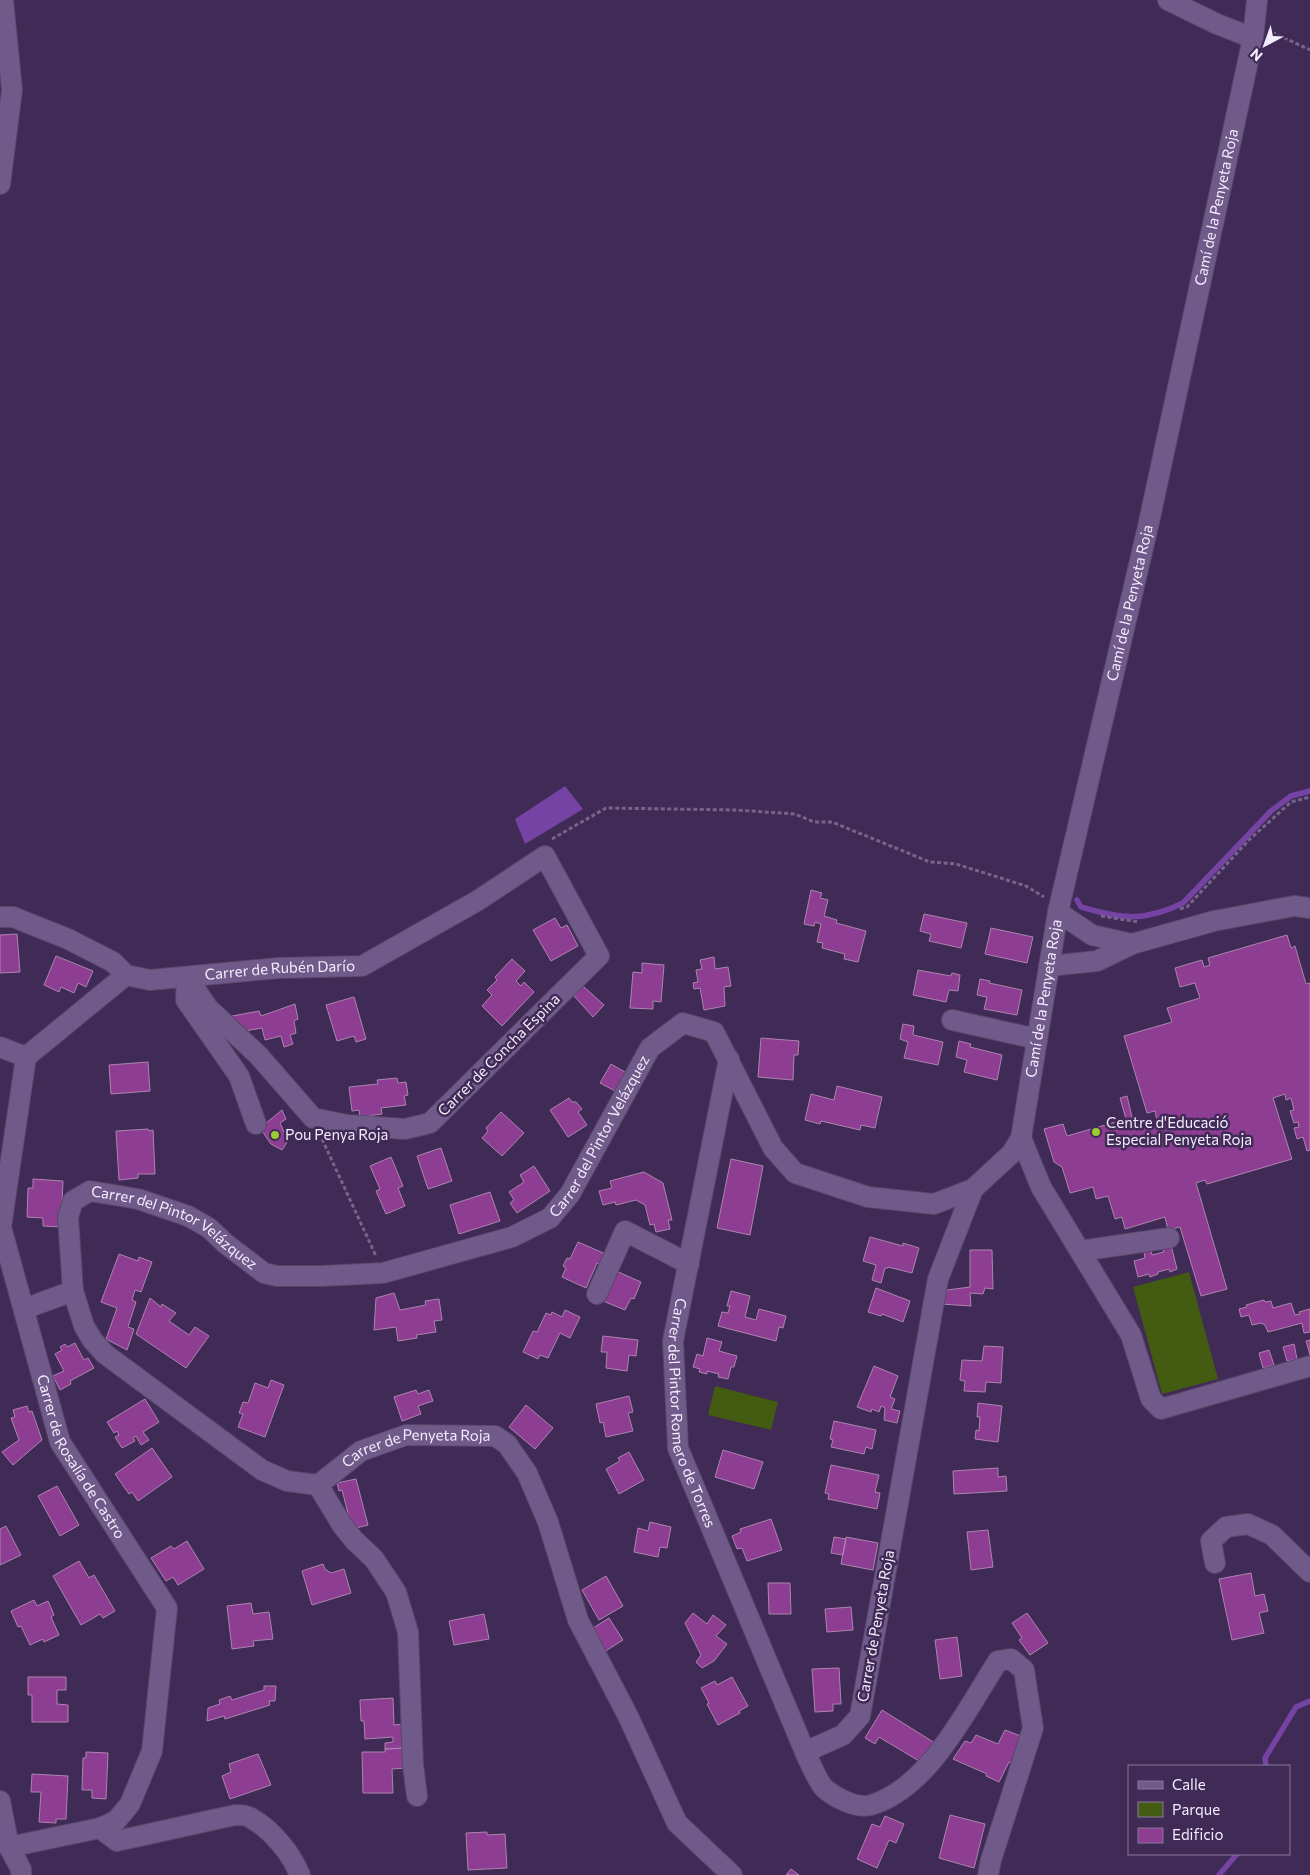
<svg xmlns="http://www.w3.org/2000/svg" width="1310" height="1875" viewBox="0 0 1310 1875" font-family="Commissioner,sans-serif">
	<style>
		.green { fill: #445b12 }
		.water { fill: #7543a3 }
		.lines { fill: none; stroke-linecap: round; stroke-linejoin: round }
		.stream { stroke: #7543a3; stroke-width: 5.5 }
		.building { fill: #8e3e92; stroke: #ad84ae }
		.minor-casing { stroke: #584669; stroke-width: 22 }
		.path { stroke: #776589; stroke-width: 3; stroke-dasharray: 4 2.5; stroke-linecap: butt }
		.minor { stroke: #705a89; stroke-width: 20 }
		.poi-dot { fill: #9cca31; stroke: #402a56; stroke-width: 2 }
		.labels { text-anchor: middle; stroke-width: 5; stroke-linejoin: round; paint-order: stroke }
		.street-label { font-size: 15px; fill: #f3ecfd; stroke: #402a56 }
		.poi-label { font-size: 15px; fill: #f3ecfd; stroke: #402a56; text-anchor: start }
	</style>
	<rect width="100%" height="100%" fill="#402a56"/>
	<path class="green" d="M 1189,1272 L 1218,1379 L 1162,1394 L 1133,1287 Z
		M 715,1386 L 778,1402 L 771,1430 L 708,1415 Z"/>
	<path class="water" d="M 565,786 L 583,809 L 525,844 L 515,819 Z"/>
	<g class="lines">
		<path class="stream" d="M 1077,900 L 1081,907 C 1122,919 1144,922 1183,903 L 1271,811 L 1291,796 L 1310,791
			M 1266,1766 L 1265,1758 L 1296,1707 L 1310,1701
			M 1219,1875 L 1237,1854"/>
	</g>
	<path class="building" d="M 811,890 L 822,893 L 820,898 L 828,900 L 824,916 L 837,920 L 836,923 L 866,931 L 858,962 L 844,959 L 845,954 L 822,948 L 823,943 L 817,942 L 821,924 L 815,922 L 814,926 L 804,924 Z
		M 924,914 L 967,923 L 961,948 L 929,941 L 931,934 L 920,931 Z
		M 555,918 L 561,928 L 567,925 L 578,946 L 551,961 L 533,930 Z
		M 991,928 L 1033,937 L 1027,963 L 985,954 Z
		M 17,934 L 20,972 L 0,973 L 0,935 Z
		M 1287,935 L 1291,948 L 1295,946 L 1306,984 L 1310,983 L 1310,1150 L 1307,1151 L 1303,1137 L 1297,1139 L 1294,1128 L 1299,1127 L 1298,1122 L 1294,1123 L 1290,1111 L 1294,1110 L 1291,1098 L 1286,1100 L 1285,1094 L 1273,1098 L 1292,1159 L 1207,1184 L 1205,1180 L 1196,1183 L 1227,1289 L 1201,1296 L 1180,1227 L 1168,1230 L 1165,1217 L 1125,1229 L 1122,1217 L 1115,1219 L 1108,1196 L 1096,1199 L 1093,1187 L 1070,1193 L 1062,1167 L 1054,1162 L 1044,1129 L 1063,1124 L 1067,1136 L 1126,1119 L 1120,1098 L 1127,1096 L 1132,1117 L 1144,1125 L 1157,1121 L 1155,1111 L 1147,1113 L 1124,1036 L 1172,1022 L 1167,1008 L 1200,998 L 1195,983 L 1180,987 L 1175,968 L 1202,960 L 1204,967 L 1210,965 L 1208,958 Z
		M 56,956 L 93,971 L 86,987 L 78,983 L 74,993 L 61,987 L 59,992 L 44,985 Z
		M 714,957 L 715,969 L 728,967 L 731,986 L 724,987 L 725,1006 L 704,1010 L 700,988 L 694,989 L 693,983 L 698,982 L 696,970 L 702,969 L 700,960 Z
		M 512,959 L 525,971 L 516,981 L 521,986 L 524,982 L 534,992 L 502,1026 L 482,1006 L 492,995 L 487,990 L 497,980 L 495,977 Z
		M 642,963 L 664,965 L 661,1002 L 653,1001 L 653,1009 L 630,1008 L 633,972 L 642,973 Z
		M 918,970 L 951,976 L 952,973 L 960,975 L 958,991 L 949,990 L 946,1002 L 913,995 Z
		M 980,979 L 990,981 L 989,983 L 1022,990 L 1017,1015 L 984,1009 L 987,997 L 977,995 Z
		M 583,986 L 604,1005 L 593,1017 L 574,996 Z
		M 354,997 L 366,1039 L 356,1042 L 354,1036 L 337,1041 L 326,1005 Z
		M 295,1004 L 298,1019 L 294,1021 L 296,1033 L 290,1035 L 293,1044 L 284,1047 L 281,1036 L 265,1040 L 262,1028 L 239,1032 L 227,1017 L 259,1011 L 261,1016 Z
		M 903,1024 L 914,1026 L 913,1035 L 943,1042 L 938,1065 L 904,1058 L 908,1042 L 900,1039 Z
		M 761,1038 L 799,1041 L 798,1055 L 794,1055 L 793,1080 L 758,1077 Z
		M 959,1041 L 971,1044 L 970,1047 L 1002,1055 L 997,1080 L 964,1072 L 967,1060 L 956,1057 Z
		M 148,1062 L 150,1091 L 111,1094 L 109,1065 Z
		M 611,1064 L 625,1072 L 615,1091 L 600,1083 Z
		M 397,1078 L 398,1083 L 406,1082 L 408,1095 L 404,1096 L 406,1105 L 381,1108 L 382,1114 L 360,1117 L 359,1110 L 352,1111 L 349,1087 L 378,1084 L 377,1080 Z
		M 837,1086 L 882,1097 L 875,1128 L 861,1125 L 860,1130 L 821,1121 L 820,1124 L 805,1120 L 811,1094 L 834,1100 Z
		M 569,1098 L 572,1102 L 576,1102 L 582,1109 L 578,1112 L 587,1125 L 568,1137 L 550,1110 Z
		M 282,1110 L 286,1119 L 280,1123 L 288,1141 L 282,1150 L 271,1144 L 260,1128 Z
		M 501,1112 L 524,1133 L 502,1156 L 482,1138 L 488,1131 L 486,1128 Z
		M 148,1129 L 149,1131 L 153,1130 L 155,1174 L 138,1174 L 138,1178 L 119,1180 L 116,1131 Z
		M 441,1148 L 452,1181 L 428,1189 L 417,1156 Z
		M 391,1157 L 403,1186 L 398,1188 L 405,1206 L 386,1214 L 376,1191 L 380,1189 L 370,1166 Z
		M 731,1159 L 763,1166 L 750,1235 L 717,1228 Z
		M 534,1166 L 550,1191 L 517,1213 L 510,1203 L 514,1200 L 509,1192 L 524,1182 L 520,1175 Z
		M 644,1172 L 663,1183 L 672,1220 L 668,1220 L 670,1229 L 656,1232 L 654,1224 L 650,1225 L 645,1205 L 636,1200 L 616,1205 L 615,1202 L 603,1205 L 599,1191 L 612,1188 L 610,1181 Z
		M 33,1179 L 63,1181 L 61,1227 L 43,1226 L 43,1218 L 27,1217 L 28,1188 L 33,1188 Z
		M 490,1192 L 500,1221 L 459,1234 L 450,1205 Z
		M 870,1237 L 903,1246 L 903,1243 L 919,1248 L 912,1273 L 888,1267 L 888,1268 L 885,1268 L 881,1283 L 872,1280 L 876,1265 L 863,1261 Z
		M 578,1242 L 608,1255 L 604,1265 L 597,1263 L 586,1288 L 562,1277 L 566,1268 L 563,1266 L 567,1258 L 570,1259 Z
		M 1171,1245 L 1177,1269 L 1170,1272 L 1169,1269 L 1158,1272 L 1158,1274 L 1150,1277 L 1149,1274 L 1138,1277 L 1134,1261 L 1145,1258 L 1144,1252 L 1151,1250 L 1152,1255 L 1164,1252 L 1162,1247 Z
		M 970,1250 L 992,1250 L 993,1289 L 985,1288 L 983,1294 L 970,1293 L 971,1306 L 941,1304 L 947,1290 L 970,1287 Z
		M 119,1254 L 138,1261 L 139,1257 L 152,1262 L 141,1292 L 135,1290 L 132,1300 L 136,1302 L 128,1327 L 134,1329 L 127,1350 L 106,1339 L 117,1308 L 101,1302 Z
		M 616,1271 L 641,1282 L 634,1299 L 631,1298 L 625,1310 L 603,1301 Z
		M 876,1288 L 910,1301 L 903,1322 L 882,1314 L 881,1316 L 868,1312 Z
		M 731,1291 L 750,1296 L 745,1317 L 756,1320 L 759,1309 L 786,1316 L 783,1328 L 779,1327 L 776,1341 L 718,1326 L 722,1312 L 728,1313 L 730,1306 L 727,1306 Z
		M 394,1293 L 400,1310 L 426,1305 L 425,1301 L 439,1299 L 442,1320 L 434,1321 L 436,1332 L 416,1335 L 417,1338 L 398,1341 L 396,1327 L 374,1330 L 376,1298 Z
		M 150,1298 L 161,1307 L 162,1304 L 176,1313 L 169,1321 L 189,1335 L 195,1327 L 209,1336 L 186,1368 L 136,1334 Z
		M 1264,1300 L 1265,1302 L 1271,1301 L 1273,1308 L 1291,1303 L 1295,1315 L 1300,1314 L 1299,1312 L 1310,1309 L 1310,1332 L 1304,1333 L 1302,1323 L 1268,1332 L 1265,1325 L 1261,1323 L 1252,1325 L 1249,1315 L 1241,1317 L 1239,1309 L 1247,1307 L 1246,1305 Z
		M 565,1310 L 580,1317 L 570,1338 L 560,1333 L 548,1358 L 540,1355 L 538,1359 L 523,1352 L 533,1331 L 537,1332 L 546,1313 L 551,1315 L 552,1312 L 562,1317 Z
		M 603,1336 L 638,1340 L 636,1356 L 629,1355 L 627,1371 L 606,1368 L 607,1352 L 601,1352 Z
		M 707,1338 L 722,1342 L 719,1351 L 737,1356 L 734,1367 L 731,1367 L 728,1379 L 718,1377 L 719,1374 L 707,1371 L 707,1374 L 699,1372 L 700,1369 L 693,1367 L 697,1354 L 703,1356 Z
		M 1310,1340 L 1310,1355 L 1306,1341 Z
		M 75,1343 L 84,1360 L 88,1358 L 94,1368 L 70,1381 L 71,1384 L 60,1390 L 53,1376 L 64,1371 L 55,1354 L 62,1350 L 60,1347 L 65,1344 L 67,1347 Z
		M 1294,1344 L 1297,1359 L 1287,1361 L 1283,1347 Z
		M 984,1346 L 1003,1347 L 1001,1383 L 986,1382 L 985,1392 L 964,1391 L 965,1381 L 960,1380 L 962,1360 L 982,1361 Z
		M 1269,1350 L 1274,1365 L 1263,1368 L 1259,1353 Z
		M 874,1366 L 898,1376 L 890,1397 L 895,1399 L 891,1409 L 900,1411 L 897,1423 L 884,1420 L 885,1408 L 881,1406 L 879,1412 L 872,1409 L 871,1412 L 857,1407 Z
		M 271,1380 L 284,1385 L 265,1437 L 238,1427 L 243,1414 L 239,1413 L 243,1402 L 248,1403 L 255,1383 L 268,1388 Z
		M 416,1390 L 418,1394 L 429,1390 L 433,1401 L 418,1406 L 421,1414 L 402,1421 L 394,1397 Z
		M 629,1396 L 633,1412 L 628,1413 L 633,1431 L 606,1437 L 603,1422 L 600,1423 L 596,1404 Z
		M 145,1399 L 159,1422 L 143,1432 L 149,1440 L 141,1445 L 136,1436 L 133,1438 L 135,1441 L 122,1448 L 115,1437 L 119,1435 L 117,1431 L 114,1433 L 107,1422 Z
		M 978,1403 L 1002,1406 L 998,1442 L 975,1439 L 976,1430 L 979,1431 L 980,1417 L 977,1417 Z
		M 526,1405 L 553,1428 L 535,1449 L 509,1427 Z
		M 27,1406 L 29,1412 L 32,1411 L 42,1440 L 13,1465 L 2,1452 L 19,1440 L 11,1418 L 15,1417 L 13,1410 Z
		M 834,1421 L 876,1430 L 872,1449 L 866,1447 L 864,1454 L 831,1447 L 833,1440 L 830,1439 Z
		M 152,1448 L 172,1477 L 138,1501 L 132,1492 L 129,1494 L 115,1474 Z
		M 723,1450 L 763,1462 L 754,1489 L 715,1477 Z
		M 629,1452 L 644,1480 L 619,1494 L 606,1469 L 620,1461 L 618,1458 Z
		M 831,1465 L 879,1475 L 875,1492 L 880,1493 L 877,1509 L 828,1499 L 829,1494 L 825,1493 Z
		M 998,1468 L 998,1477 L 1006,1476 L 1007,1491 L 954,1494 L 953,1471 Z
		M 356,1479 L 368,1525 L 352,1529 L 342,1490 L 339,1491 L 337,1483 Z
		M 57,1486 L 79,1525 L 60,1536 L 38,1496 Z
		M 771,1519 L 782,1550 L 747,1561 L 742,1548 L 737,1549 L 732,1536 L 741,1532 L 740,1529 Z
		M 650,1522 L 671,1527 L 667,1548 L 660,1547 L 658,1557 L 634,1552 L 638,1528 L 648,1531 Z
		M 6,1526 L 21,1555 L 0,1565 L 0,1529 Z
		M 988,1530 L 993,1567 L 971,1570 L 967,1532 Z
		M 834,1537 L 846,1539 L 843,1555 L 831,1553 Z
		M 846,1537 L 878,1543 L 873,1570 L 841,1564 Z
		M 187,1541 L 204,1569 L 178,1585 L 173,1577 L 166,1581 L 151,1558 L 171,1546 L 174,1549 Z
		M 79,1561 L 89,1578 L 94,1575 L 115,1611 L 103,1618 L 100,1614 L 81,1625 L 53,1576 Z
		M 323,1564 L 325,1569 L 331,1573 L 344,1569 L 351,1593 L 312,1605 L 302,1571 Z
		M 1251,1573 L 1255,1596 L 1264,1594 L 1268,1611 L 1259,1613 L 1264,1633 L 1232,1640 L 1219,1579 Z
		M 606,1576 L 623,1606 L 599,1620 L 582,1590 Z
		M 768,1583 L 790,1583 L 791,1614 L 769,1614 Z
		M 34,1600 L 37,1606 L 48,1601 L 54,1615 L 51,1617 L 59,1635 L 44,1642 L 43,1639 L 30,1645 L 21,1626 L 18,1627 L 11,1611 Z
		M 251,1603 L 253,1614 L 269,1612 L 273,1639 L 253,1641 L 254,1646 L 232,1649 L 227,1606 Z
		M 851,1607 L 853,1630 L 827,1632 L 825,1609 Z
		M 693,1613 L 707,1624 L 713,1615 L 726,1625 L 716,1636 L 727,1644 L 714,1661 L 702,1668 L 696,1662 L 701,1655 L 685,1623 Z
		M 1027,1613 L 1048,1643 L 1030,1655 L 1019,1640 L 1022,1638 L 1012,1623 Z
		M 484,1614 L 489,1639 L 454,1645 L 449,1621 Z
		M 609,1618 L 623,1640 L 604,1652 L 590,1630 Z
		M 957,1637 L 962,1676 L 940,1679 L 935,1640 Z
		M 839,1668 L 841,1704 L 833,1704 L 833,1711 L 815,1712 L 812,1669 Z
		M 28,1677 L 66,1677 L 66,1690 L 57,1690 L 57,1704 L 68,1705 L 68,1722 L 32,1722 L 32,1695 L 28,1695 Z
		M 732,1677 L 748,1706 L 739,1711 L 740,1713 L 718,1725 L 707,1704 L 709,1703 L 701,1688 L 715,1681 L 717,1685 Z
		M 264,1686 L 276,1686 L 275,1701 L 269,1701 L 270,1705 L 225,1719 L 224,1716 L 207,1721 L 208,1708 L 220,1704 L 219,1700 L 230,1696 L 232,1700 L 264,1690 Z
		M 393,1698 L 394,1725 L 405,1724 L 406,1748 L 385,1749 L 385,1743 L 393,1742 L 393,1737 L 365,1739 L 364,1721 L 361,1721 L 360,1700 Z
		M 882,1710 L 935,1743 L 919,1761 L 879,1737 L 875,1744 L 865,1738 Z
		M 1005,1730 L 1023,1737 L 1014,1764 L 1009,1762 L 999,1782 L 986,1776 L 987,1774 L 953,1759 L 965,1741 L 971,1743 L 976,1735 L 998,1744 Z
		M 406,1748 L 407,1768 L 392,1769 L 393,1793 L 363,1793 L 362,1752 L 385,1752 L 385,1749 Z
		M 86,1752 L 108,1753 L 106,1799 L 92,1798 L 92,1790 L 82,1790 L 83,1758 L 86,1758 Z
		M 258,1754 L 271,1785 L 230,1799 L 222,1776 L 231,1772 L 229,1764 Z
		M 32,1774 L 68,1776 L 66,1819 L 56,1819 L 56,1823 L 39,1822 L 41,1792 L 31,1792 Z
		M 950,1815 L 985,1824 L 974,1868 L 939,1858 Z
		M 885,1816 L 904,1824 L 896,1843 L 889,1840 L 877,1868 L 857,1859 L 872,1824 L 880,1827 Z
		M 487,1832 L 487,1835 L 505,1834 L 507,1868 L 468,1870 L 466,1833 Z
		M 791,1869 L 799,1875 L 786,1875 Z"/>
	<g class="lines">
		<g class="minor-casing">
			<g id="minor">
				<path d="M 1168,0 L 1217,24 L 1253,38"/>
				<path d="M 0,184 L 12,90 L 3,0"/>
				<path id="s1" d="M 0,917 L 13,917 L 68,939 L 113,962 L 126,975 L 150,980 L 279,968 L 362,966 L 477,901 L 545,856 L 599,956 L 430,1123 L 405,1129 L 347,1125 L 313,1118 L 259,1056 L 208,1008 L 187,977"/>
				<path d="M 1132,944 L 1214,921 L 1294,906 L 1310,908"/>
				<path d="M 1049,966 L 1097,961 L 1132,944 L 1092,935 L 1058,912"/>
				<path id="s2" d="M 126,975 L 26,1057 L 1,1227 L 60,1442 L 167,1608 L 152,1751 L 130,1804 L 116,1821 L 100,1828 L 117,1841 L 235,1815 C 240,1815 247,1815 251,1818 C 272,1830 291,1853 300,1875"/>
				<path d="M 187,977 L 186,1000 L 239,1076 L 256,1124"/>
				<path d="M 952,1020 L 1037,1039"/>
				<path d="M 0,1047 L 26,1057"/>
				<path id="s3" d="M 729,1059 L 673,1341 L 678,1448 L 805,1752"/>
				<path d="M 1021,1138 L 1041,1187 L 1131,1335 L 1151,1399 L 1161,1409 L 1310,1366"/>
				<path d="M 973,1189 L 938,1279 L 860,1716 L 843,1735 L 805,1752 C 810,1762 818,1783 825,1789 C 836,1798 857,1809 871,1805 C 929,1788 967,1709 998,1661 L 1011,1659 L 1024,1670 L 1033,1728 L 991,1860 L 988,1875"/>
				<path d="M 1080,1251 L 1169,1238"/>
				<path d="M 597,1294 L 625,1231 L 689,1264"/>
				<path d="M 24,1309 L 73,1291"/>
				<path id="s4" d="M 318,1485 L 361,1451 L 406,1435 L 495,1436 L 507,1444 L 527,1473 L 548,1522 L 578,1620 L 628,1716 L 677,1823 L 732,1875"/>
				<path d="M 1215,1563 L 1211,1541 L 1226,1527 L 1248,1524 L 1272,1535 L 1310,1572"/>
				<path id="s5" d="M 417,1796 L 413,1765 L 408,1632 L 396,1592 L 374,1559 L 354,1540 L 342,1525 L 318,1485 L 287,1481 L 262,1470 L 105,1354 L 93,1341 L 84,1326 L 73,1291 L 68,1217 L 73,1201 L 90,1191 L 138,1199 L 188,1216 L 209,1228 L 226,1244 L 264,1273 L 277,1276 L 321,1276 L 383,1273 L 512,1237 L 550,1218 L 570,1194 L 650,1048 L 683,1023 L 714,1032 L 773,1148 L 795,1173 L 868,1197 L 934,1204 L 973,1189 L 1012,1153 L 1021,1138 L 1058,912 L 1149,522 L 1253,38 L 1257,0"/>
				<path d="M 0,1801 L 9,1847 L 21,1869 L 21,1875"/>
				<path d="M 9,1847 L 100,1828"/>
			</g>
		</g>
		<path class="path" d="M 1272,32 L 1310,50
			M 552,839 L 606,808 L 736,810 L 795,814 L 814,822 L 832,822 L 930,862 L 956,864 L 1026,886 L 1044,897
			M 1180,909 L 1187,907 L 1249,840 L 1291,802 L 1310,797
			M 1101,916 L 1139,922
			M 322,1139 L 376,1256"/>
		<use href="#minor" class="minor"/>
	</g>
	<g class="poi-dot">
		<circle cx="1096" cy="1132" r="5"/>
		<circle cx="275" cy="1135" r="5"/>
	</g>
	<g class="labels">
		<g class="street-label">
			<text dy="5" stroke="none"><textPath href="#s5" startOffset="2910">Camí de la Penyeta Roja</textPath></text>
			<text dy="5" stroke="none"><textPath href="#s5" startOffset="2505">Camí de la Penyeta Roja</textPath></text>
			<text dy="5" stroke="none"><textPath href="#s1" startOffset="296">Carrer de Rubén Darío</textPath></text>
			<text dy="5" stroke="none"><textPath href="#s5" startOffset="2100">Camí de la Penyeta Roja</textPath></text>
			<text transform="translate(499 1055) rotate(-45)" y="5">Carrer de Concha Espina</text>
			<text dy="5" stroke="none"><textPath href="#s5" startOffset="1364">Carrer del Pintor Velázquez</textPath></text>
			<text dy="5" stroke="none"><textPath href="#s5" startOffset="869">Carrer del Pintor Velázquez</textPath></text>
			<text dy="5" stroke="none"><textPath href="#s3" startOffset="362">Carrer del Pintor Romero de Torres</textPath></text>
			<text dy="5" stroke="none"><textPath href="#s4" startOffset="110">Carrer de Penyeta Roja</textPath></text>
			<text dy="5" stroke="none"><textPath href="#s2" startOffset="546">Carrer de Rosalía de Castro</textPath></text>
			<text transform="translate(876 1626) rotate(-80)" y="5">Carrer de Penyeta Roja</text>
		</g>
		<g class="poi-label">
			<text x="1106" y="1128">Centre d'Educació<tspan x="1106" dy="17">Especial Penyeta Roja</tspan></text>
			<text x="285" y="1140">Pou Penya Roja</text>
		</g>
	</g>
	<rect x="1128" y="1765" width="162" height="90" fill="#402a56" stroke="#887899"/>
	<rect x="1138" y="1781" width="25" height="8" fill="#705a89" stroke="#887899"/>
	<text x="1172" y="1790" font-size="15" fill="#f3ecfd">Calle</text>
	<rect x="1138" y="1802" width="25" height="15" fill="#445b12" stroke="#887899"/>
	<text x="1172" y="1815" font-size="15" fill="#f3ecfd">Parque</text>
	<rect x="1138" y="1828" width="25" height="15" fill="#8e3e92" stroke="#887899"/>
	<text x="1172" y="1840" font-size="15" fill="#f3ecfd">Edificio</text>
	<g transform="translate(1265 45) rotate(221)" stroke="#402a56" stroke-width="4" paint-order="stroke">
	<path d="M0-4L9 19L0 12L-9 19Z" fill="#f3ecfd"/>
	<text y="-8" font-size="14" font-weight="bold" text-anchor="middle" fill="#f3ecfd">N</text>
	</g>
</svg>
